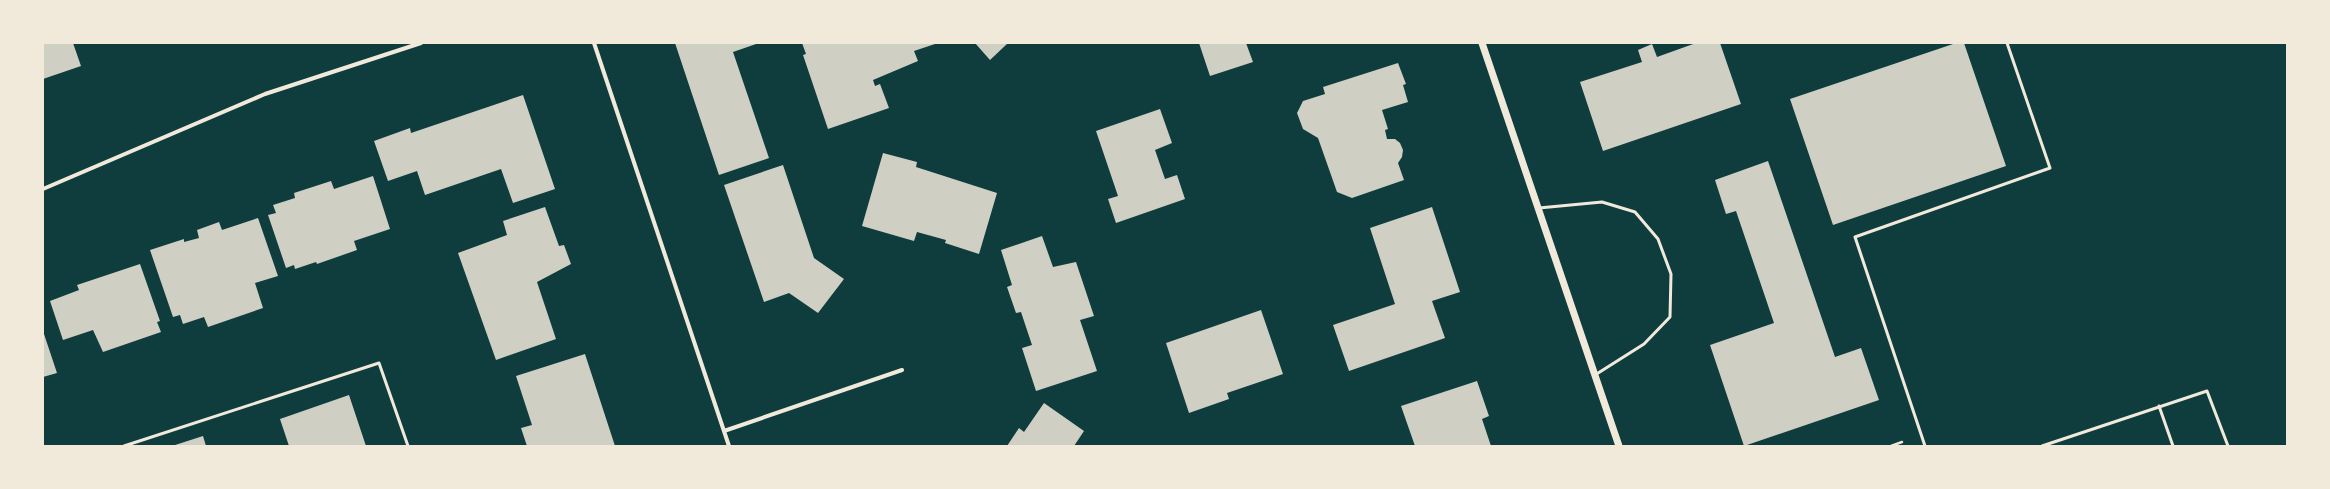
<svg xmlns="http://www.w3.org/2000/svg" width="2330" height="489" viewBox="0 0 2330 489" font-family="Quicksand,sans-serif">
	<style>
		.building { fill: #cfcfc3 }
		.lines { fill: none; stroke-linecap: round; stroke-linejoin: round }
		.path { stroke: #f1e9da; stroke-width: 2.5 }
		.service { stroke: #f1e9da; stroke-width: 3 }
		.minor { stroke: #f1e9da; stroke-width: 4 }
		.tertiary { stroke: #f1e9da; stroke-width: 7 }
	</style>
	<rect width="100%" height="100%" fill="#0f3d3e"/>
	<path class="building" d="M 43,43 L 73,43 L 81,66 L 43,79 Z
		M 675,43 L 759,43 L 733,52 L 769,158 L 719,175 Z
		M 802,43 L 938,43 L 914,51 L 918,61 L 873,80 L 875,86 L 880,84 L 889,108 L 828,129 L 803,55 L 806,54 Z
		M 975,43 L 1008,43 L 990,60 Z
		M 1199,43 L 1246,43 L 1253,62 L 1210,76 Z
		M 1696,43 L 1720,43 L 1741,104 L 1603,151 L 1580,82 L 1642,62 L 1638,50 L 1652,44 L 1657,57 Z
		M 1956,43 L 1964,43 L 2006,166 L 1833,225 L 1790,99 Z
		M 1398,63 L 1406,84 L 1403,85 L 1408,102 L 1382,110 L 1388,129 L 1385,130 L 1387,139 L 1395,139 L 1400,143 L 1403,150 L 1402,157 L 1398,163 L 1404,180 L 1352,198 L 1337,192 L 1318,138 L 1303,129 L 1297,113 L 1303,101 L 1325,94 L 1323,87 Z
		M 523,95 L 555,189 L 513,203 L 501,169 L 425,195 L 417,171 L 388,181 L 374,141 L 410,128 L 411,133 Z
		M 1160,109 L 1172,143 L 1155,150 L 1165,179 L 1177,175 L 1185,199 L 1116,223 L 1108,199 L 1118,196 L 1096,131 Z
		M 883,153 L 917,162 L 916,167 L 997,193 L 979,254 L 945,243 L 946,240 L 917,232 L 914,241 L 862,226 Z
		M 1768,161 L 1835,357 L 1861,348 L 1879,400 L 1744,446 L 1710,345 L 1774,323 L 1736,211 L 1726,214 L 1715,180 Z
		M 783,165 L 814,258 L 844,279 L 818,313 L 789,293 L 764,302 L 724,185 Z
		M 373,176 L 390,229 L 354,241 L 357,250 L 317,264 L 316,262 L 295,269 L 294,265 L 286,268 L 268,215 L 276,213 L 273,205 L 295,198 L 294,193 L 331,181 L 334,189 Z
		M 545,207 L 559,246 L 564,245 L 571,264 L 537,282 L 556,339 L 496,360 L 458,253 L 507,235 L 503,221 Z
		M 1432,207 L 1460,292 L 1432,301 L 1445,338 L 1349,371 L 1333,325 L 1395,304 L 1370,228 Z
		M 258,218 L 278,276 L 255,283 L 263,308 L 208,327 L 204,317 L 183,324 L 180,315 L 173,317 L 150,250 L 184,239 L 184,242 L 199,238 L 197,230 L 219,222 L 222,230 Z
		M 1042,236 L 1053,267 L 1076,262 L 1094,316 L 1080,320 L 1097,371 L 1036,391 L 1022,348 L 1032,345 L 1021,312 L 1016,313 L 1007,287 L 1012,285 L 1001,250 Z
		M 140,264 L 160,321 L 157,322 L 161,332 L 103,352 L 93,330 L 63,340 L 50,301 L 79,290 L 77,285 Z
		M 1261,310 L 1283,374 L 1227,393 L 1229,399 L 1189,413 L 1166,343 Z
		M 43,331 L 57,373 L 43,377 Z
		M 585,354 L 615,446 L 527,446 L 521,428 L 532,425 L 516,376 Z
		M 1477,381 L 1489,416 L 1482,419 L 1491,446 L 1415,446 L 1401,406 Z
		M 349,395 L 366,446 L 289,446 L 280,419 Z
		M 1044,403 L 1084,431 L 1074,446 L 1007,446 L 1019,428 L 1024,432 Z
		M 203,436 L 206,446 L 172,446 Z"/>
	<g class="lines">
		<path class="path" d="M 1891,446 L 1902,442"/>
		<path class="service" d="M 1539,208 L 1602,202 L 1635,212 L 1658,239 L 1671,274 L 1670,317 L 1644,344 L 1595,375
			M 2159,406 L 2173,446
			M 124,446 L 379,363 L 408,446
			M 1925,446 L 1855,237 L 2050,168 L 2007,43
			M 2042,446 L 2207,391 L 2228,446"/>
		<path class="minor" d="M 594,43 L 729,446
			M 43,189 L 265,94 L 421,43
			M 724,431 L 902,370"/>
		<path class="tertiary" d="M 1482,43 L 1619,446"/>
	</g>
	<rect width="2330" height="489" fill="none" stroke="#f1e9da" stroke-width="88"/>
</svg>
